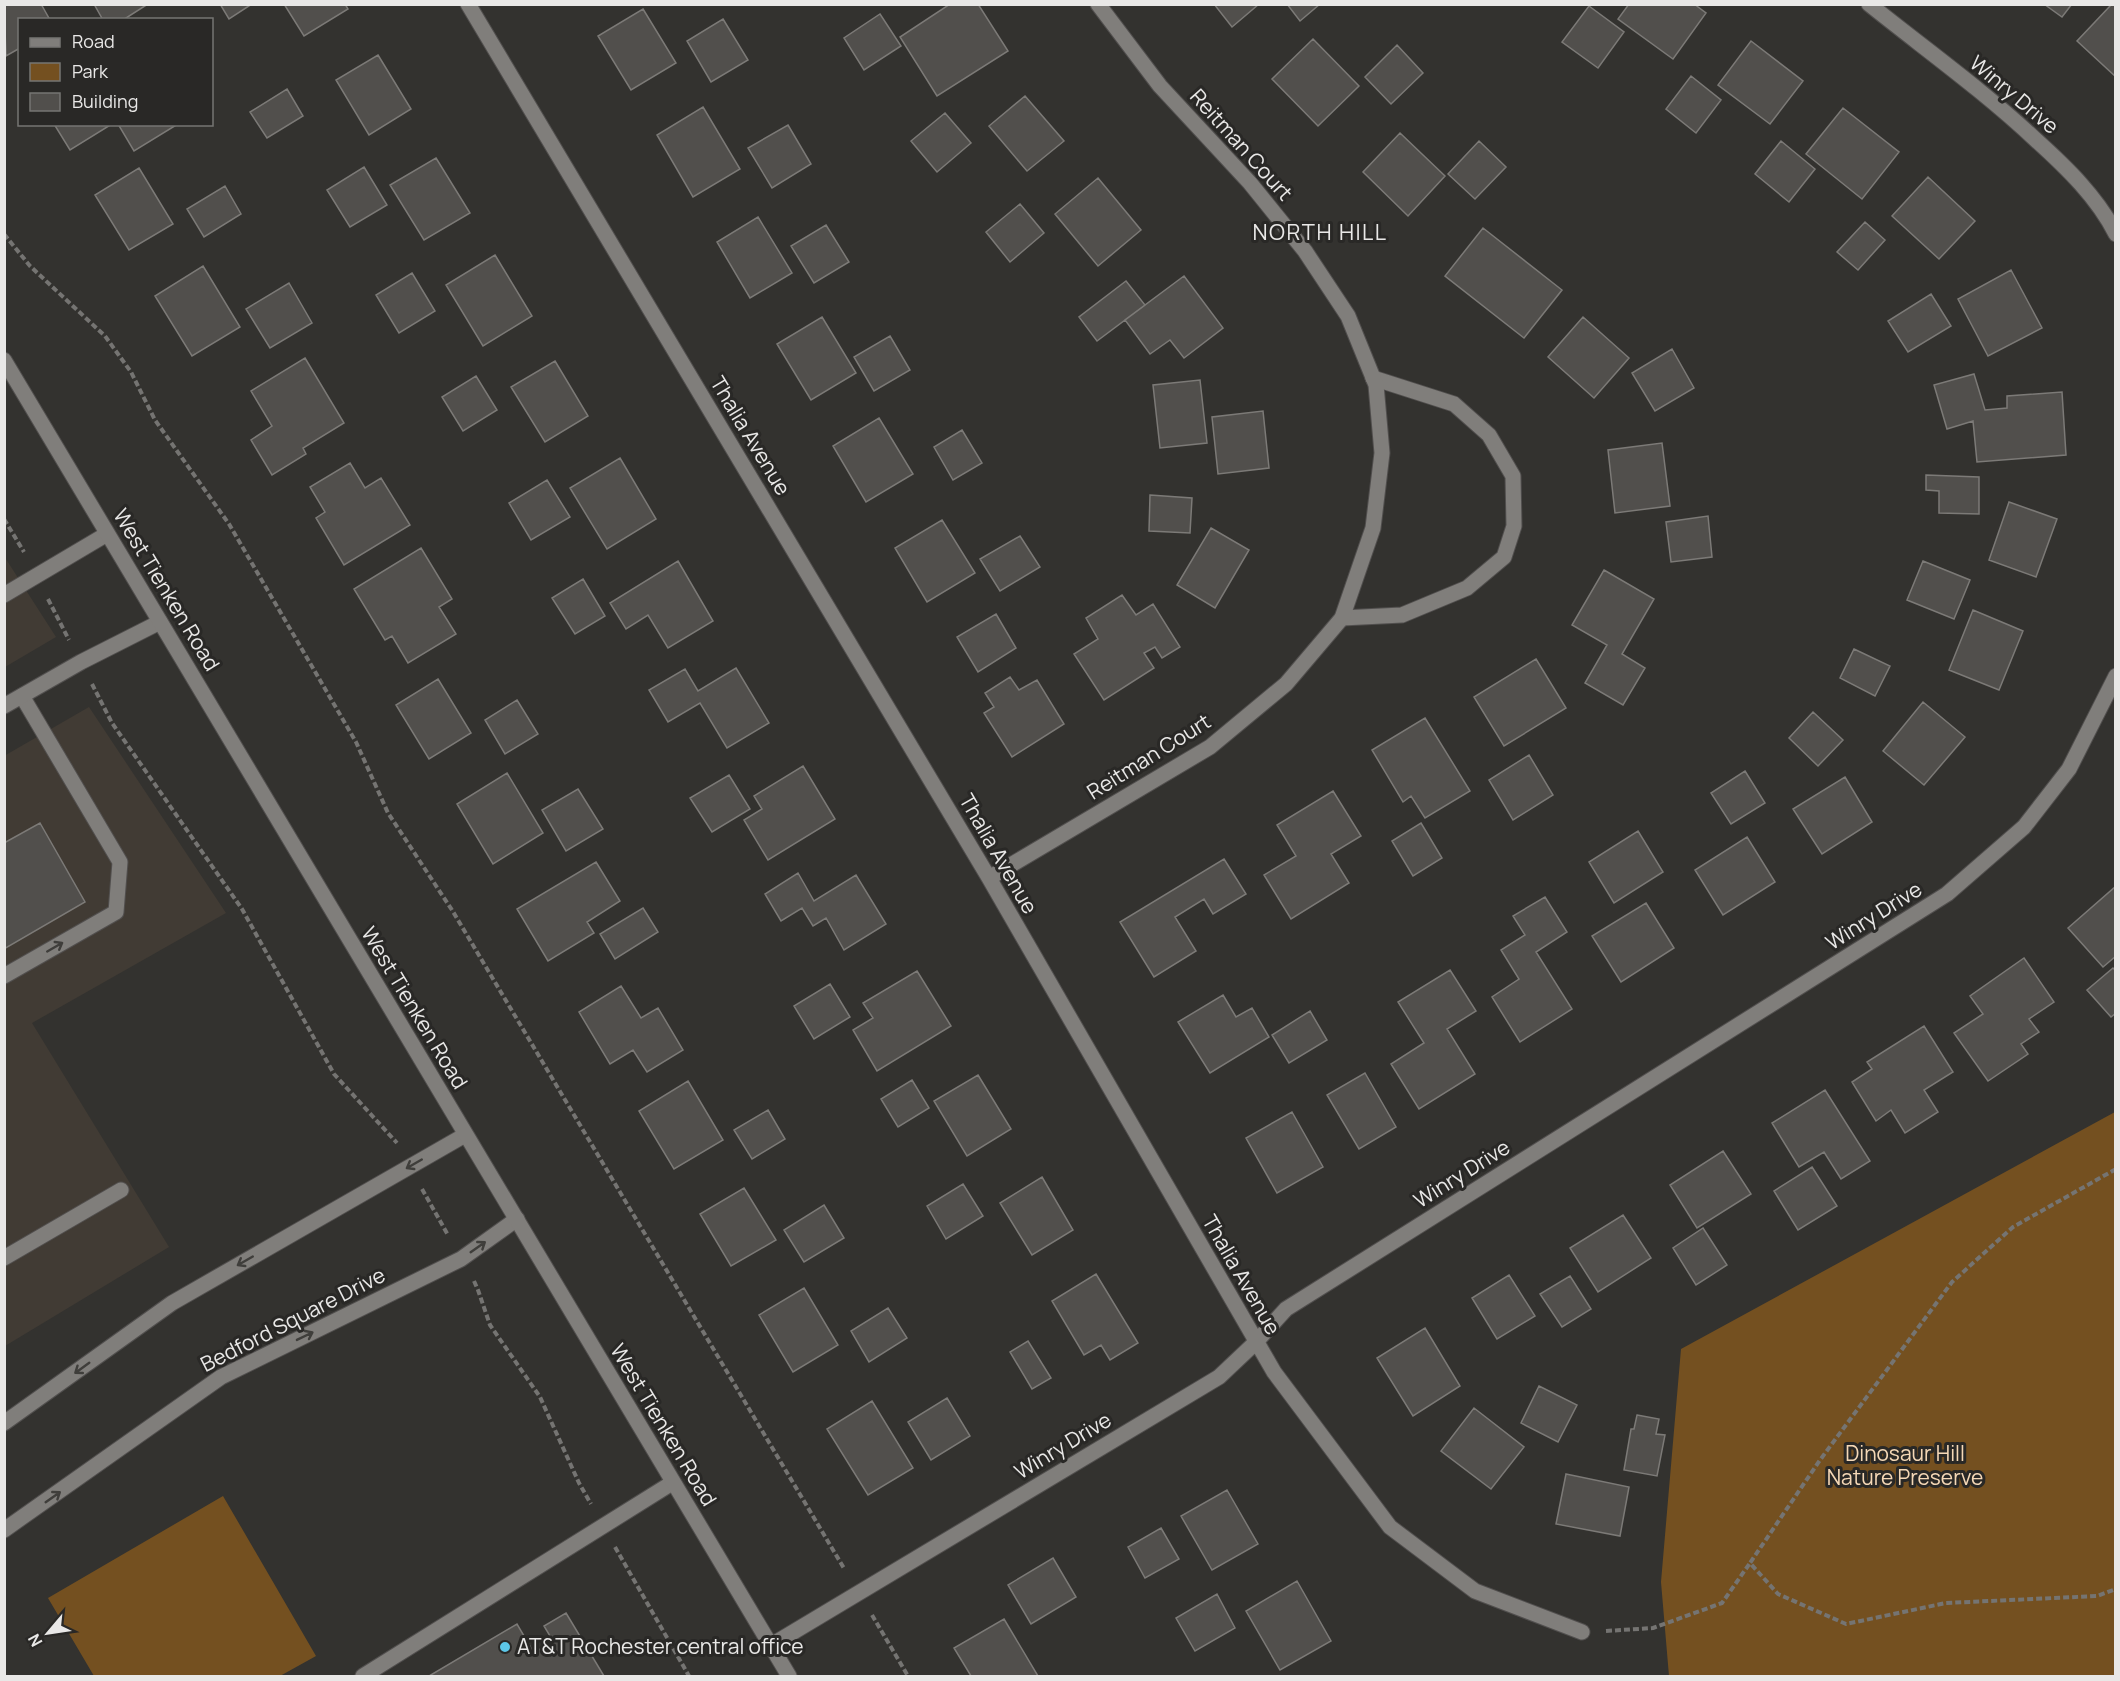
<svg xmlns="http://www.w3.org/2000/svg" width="2120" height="1681" viewBox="0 0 2120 1681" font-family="Manrope,sans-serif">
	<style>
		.built { fill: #413b34 }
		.green { fill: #745020 }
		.building { fill: #514f4c; stroke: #7c7a77; stroke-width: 1.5 }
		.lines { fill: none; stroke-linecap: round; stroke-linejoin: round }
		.service-casing { stroke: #514f4e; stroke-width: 17 }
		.minor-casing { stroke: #514f4e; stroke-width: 17 }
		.secondary-casing { stroke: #514f4e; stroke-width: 17 }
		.path { stroke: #757472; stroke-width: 4; stroke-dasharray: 6 3; stroke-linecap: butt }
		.service { stroke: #807e7b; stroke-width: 15 }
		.minor { stroke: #807e7b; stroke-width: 15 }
		.secondary { stroke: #807e7b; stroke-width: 15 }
		.oneway { stroke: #3f3e3b }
		.poi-dot { fill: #5dc7e8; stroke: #292826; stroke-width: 2 }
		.labels { text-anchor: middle; stroke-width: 6; stroke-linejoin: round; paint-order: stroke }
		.street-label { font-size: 21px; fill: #e9e8e7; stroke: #292826 }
		.park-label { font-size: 21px; fill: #f5d8b6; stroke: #292826 }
		.poi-label { font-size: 21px; fill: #e9e8e7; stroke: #292826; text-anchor: start }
		.neighbourhood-label { font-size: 22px; letter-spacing: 1.5px; fill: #e9e8e7; stroke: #292826 }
	</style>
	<rect width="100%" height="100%" fill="#33322f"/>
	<path class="built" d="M 4,556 L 56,637 L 5,667 L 4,667 Z
		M 89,707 L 226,913 L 32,1023 L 169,1247 L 5,1346 L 4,756 Z"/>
	<path class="green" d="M 2115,1112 L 2115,1676 L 1669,1676 L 1661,1582 L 1681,1349 Z
		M 223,1496 L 316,1656 L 280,1676 L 94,1676 L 48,1598 Z"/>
	<path class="building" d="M 4,4 L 41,4 L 50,20 L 20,20 L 20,48 L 6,56 Z
		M 94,4 L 148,4 L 123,20 L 103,20 Z
		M 220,4 L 252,4 L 229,19 Z
		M 284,4 L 345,4 L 348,9 L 304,36 Z
		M 950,4 L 978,4 L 1008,51 L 937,96 L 900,37 Z
		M 1214,4 L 1259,4 L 1232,27 Z
		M 1287,4 L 1320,4 L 1300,21 Z
		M 1629,4 L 1694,4 L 1706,13 L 1673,59 L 1618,19 Z
		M 2044,4 L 2072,4 L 2062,17 Z
		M 2112,4 L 2116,6 L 2116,77 L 2077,41 Z
		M 1589,6 L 1624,32 L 1598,68 L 1562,42 Z
		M 643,9 L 676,63 L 631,90 L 598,36 Z
		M 880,14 L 901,46 L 864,70 L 844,38 Z
		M 723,19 L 748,60 L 711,82 L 687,41 Z
		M 1313,39 L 1359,86 L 1318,126 L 1272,79 Z
		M 1751,41 L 1803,81 L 1770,124 L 1718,85 Z
		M 1397,45 L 1423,73 L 1391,104 L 1365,77 Z
		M 378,55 L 411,109 L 369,135 L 336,80 Z
		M 1691,76 L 1721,100 L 1696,133 L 1666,109 Z
		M 287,89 L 303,116 L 267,138 L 250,112 Z
		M 1025,96 L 1064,141 L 1027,171 L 989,126 Z
		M 703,107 L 740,169 L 693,197 L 657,135 Z
		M 1843,108 L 1899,152 L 1862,199 L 1806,154 Z
		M 945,113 L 971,143 L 937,172 L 911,141 Z
		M 54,124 L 112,124 L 70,150 Z
		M 118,124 L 178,124 L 134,151 Z
		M 788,125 L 811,164 L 772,188 L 748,148 Z
		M 1400,133 L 1445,176 L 1408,216 L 1363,172 Z
		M 1479,141 L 1506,167 L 1475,199 L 1448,174 Z
		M 1781,141 L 1815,169 L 1789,202 L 1755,174 Z
		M 436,158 L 470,213 L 424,240 L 390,185 Z
		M 364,167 L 387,205 L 350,227 L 327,190 Z
		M 139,168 L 173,224 L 129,250 L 95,195 Z
		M 1928,177 L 1975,221 L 1939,259 L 1892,216 Z
		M 1098,178 L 1141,230 L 1098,266 L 1055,214 Z
		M 225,186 L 241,214 L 204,237 L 187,209 Z
		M 1020,204 L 1044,233 L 1010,262 L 986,232 Z
		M 758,217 L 792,273 L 750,298 L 717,242 Z
		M 1865,222 L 1885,240 L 1858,270 L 1837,252 Z
		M 826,225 L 849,262 L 814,283 L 791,246 Z
		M 1483,228 L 1562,290 L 1524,338 L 1445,276 Z
		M 495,255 L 532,316 L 483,346 L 446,285 Z
		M 203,266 L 240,327 L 192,356 L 155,296 Z
		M 2011,270 L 2042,328 L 1988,356 L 1958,299 Z
		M 412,273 L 435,311 L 399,333 L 376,295 Z
		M 1184,276 L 1223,328 L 1184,358 L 1170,340 L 1150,354 L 1125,320 Z
		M 1126,281 L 1145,305 L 1097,341 L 1079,317 Z
		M 289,283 L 312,323 L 270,348 L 246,309 Z
		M 1931,294 L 1951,326 L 1908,352 L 1888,321 Z
		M 822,317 L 856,373 L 811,400 L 777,344 Z
		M 1583,317 L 1629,358 L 1594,398 L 1548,357 Z
		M 890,336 L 910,370 L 874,391 L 854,357 Z
		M 1672,349 L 1694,388 L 1655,411 L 1632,373 Z
		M 305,358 L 344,423 L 303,448 L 306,454 L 272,475 L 251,440 L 272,426 L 251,391 Z
		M 555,361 L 588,416 L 545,442 L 511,387 Z
		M 1974,374 L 1985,410 L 2007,408 L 2007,396 L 2062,392 L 2066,455 L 1977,462 L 1973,421 L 1947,429 L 1934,385 Z
		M 476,376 L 497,410 L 463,431 L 442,397 Z
		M 1200,380 L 1207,443 L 1160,448 L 1153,385 Z
		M 1263,411 L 1269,468 L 1218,474 L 1212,417 Z
		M 879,418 L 913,474 L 866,502 L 833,446 Z
		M 962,430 L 982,463 L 953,480 L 934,447 Z
		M 1662,443 L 1670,506 L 1615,513 L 1608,450 Z
		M 620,458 L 656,519 L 607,549 L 570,488 Z
		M 350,463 L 365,488 L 381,478 L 410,525 L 344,565 L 316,518 L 325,512 L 310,487 Z
		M 1926,475 L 1979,477 L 1979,514 L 1939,513 L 1939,491 L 1926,490 Z
		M 547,480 L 570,517 L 531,540 L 509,503 Z
		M 1150,495 L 1192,498 L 1190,533 L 1149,531 Z
		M 2009,502 L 2057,519 L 2036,577 L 1989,560 Z
		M 1708,516 L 1712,557 L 1671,562 L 1666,522 Z
		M 942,520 L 975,573 L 927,602 L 895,548 Z
		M 1211,528 L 1249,550 L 1215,608 L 1177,585 Z
		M 1020,536 L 1040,567 L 1000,591 L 980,559 Z
		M 421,548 L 452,599 L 439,607 L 456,634 L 408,663 L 392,636 L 385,640 L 354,589 Z
		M 678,561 L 713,621 L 668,648 L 648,615 L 626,629 L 610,603 Z
		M 1923,561 L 1970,580 L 1954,619 L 1907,600 Z
		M 1604,570 L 1654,599 L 1622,654 L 1645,668 L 1623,705 L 1585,683 L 1607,645 L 1572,625 Z
		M 583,579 L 605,616 L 575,634 L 552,598 Z
		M 1122,595 L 1136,615 L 1153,604 L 1180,647 L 1162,658 L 1155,647 L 1144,653 L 1154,668 L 1104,700 L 1074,654 L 1098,639 L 1086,618 Z
		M 1973,610 L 2023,631 L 1999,690 L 1949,670 Z
		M 996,614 L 1016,648 L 978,672 L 957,637 Z
		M 1854,649 L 1890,666 L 1875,696 L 1840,678 Z
		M 1536,659 L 1566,708 L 1504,746 L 1474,697 Z
		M 736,668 L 769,723 L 727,748 L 700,703 L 668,722 L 649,690 L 685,669 L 698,691 Z
		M 1010,677 L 1019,690 L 1037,680 L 1064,724 L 1012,757 L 984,713 L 994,707 L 985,693 Z
		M 438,679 L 471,733 L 429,759 L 396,705 Z
		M 517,700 L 538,734 L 505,754 L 485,720 Z
		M 1923,702 L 1965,737 L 1924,785 L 1883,751 Z
		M 1813,712 L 1843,740 L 1818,766 L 1789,738 Z
		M 1425,718 L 1470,791 L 1425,818 L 1411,796 L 1403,802 L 1372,750 Z
		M 1529,755 L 1553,795 L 1513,820 L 1489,780 Z
		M 803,766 L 835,819 L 768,860 L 744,820 L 762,809 L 754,796 Z
		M 1745,771 L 1765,803 L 1731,824 L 1711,793 Z
		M 507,773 L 543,833 L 493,864 L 457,804 Z
		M 729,775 L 750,809 L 712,832 L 690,798 Z
		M 1845,777 L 1872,822 L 1822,854 L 1793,809 Z
		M 578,789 L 603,829 L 566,851 L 542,810 Z
		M 1333,791 L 1361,836 L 1331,854 L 1349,883 L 1291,919 L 1264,875 L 1296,856 L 1277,825 Z
		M 40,823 L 85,902 L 4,949 L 4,843 Z
		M 1421,823 L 1442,858 L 1413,876 L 1392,841 Z
		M 1638,831 L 1663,872 L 1614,903 L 1589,862 Z
		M 1747,837 L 1775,882 L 1723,915 L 1695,870 Z
		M 1224,859 L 1246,894 L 1213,914 L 1204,899 L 1175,917 L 1196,951 L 1154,977 L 1120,922 Z
		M 596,862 L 620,901 L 587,922 L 594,933 L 548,961 L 517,909 Z
		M 798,873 L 814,901 L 856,875 L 886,924 L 844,950 L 826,918 L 813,926 L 802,908 L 781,921 L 765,894 Z
		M 2115,887 L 2116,956 L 2103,967 L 2068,928 Z
		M 1545,897 L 1567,932 L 1536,952 L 1572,1009 L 1520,1042 L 1492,997 L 1519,979 L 1501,950 L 1525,935 L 1513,916 Z
		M 1646,903 L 1674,948 L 1621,982 L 1592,936 Z
		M 643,908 L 658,932 L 615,959 L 600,934 Z
		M 2024,958 L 2054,1002 L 2029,1019 L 2039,1032 L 2021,1044 L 2028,1054 L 1988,1081 L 1954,1033 L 1983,1014 L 1970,996 Z
		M 2113,968 L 2116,971 L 2116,1013 L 2111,1017 L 2087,990 Z
		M 1450,970 L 1476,1011 L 1447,1029 L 1475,1074 L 1419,1109 L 1391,1064 L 1424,1043 L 1398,1002 Z
		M 917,971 L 951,1026 L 877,1071 L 853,1030 L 873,1018 L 863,1003 Z
		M 830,984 L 850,1017 L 814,1039 L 794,1006 Z
		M 621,986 L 641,1018 L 658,1008 L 683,1050 L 647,1072 L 633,1050 L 610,1064 L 579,1012 Z
		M 1223,995 L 1236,1017 L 1252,1008 L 1269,1037 L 1210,1073 L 1178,1022 Z
		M 1310,1011 L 1327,1040 L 1289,1063 L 1272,1035 Z
		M 1924,1026 L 1953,1072 L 1924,1090 L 1938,1112 L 1905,1133 L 1891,1110 L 1876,1121 L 1852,1082 L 1872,1069 L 1867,1062 Z
		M 1365,1073 L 1396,1127 L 1359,1149 L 1327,1095 Z
		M 978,1075 L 1011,1129 L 967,1156 L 934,1101 Z
		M 912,1080 L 929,1108 L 898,1127 L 881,1099 Z
		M 688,1081 L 723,1140 L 674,1169 L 639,1111 Z
		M 1825,1090 L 1870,1161 L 1841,1179 L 1824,1152 L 1799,1167 L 1772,1123 Z
		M 768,1110 L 785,1139 L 752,1159 L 734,1130 Z
		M 1292,1112 L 1323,1167 L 1277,1193 L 1246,1138 Z
		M 1723,1151 L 1751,1194 L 1697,1228 L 1670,1185 Z
		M 1812,1167 L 1837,1206 L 1798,1230 L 1774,1191 Z
		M 1042,1177 L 1073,1230 L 1032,1255 L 1000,1203 Z
		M 963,1184 L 983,1216 L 946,1239 L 927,1206 Z
		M 744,1188 L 776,1240 L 731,1266 L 700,1214 Z
		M 824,1205 L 844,1238 L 804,1262 L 784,1230 Z
		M 1623,1215 L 1651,1258 L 1598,1292 L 1570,1248 Z
		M 1703,1228 L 1727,1265 L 1696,1285 L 1673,1248 Z
		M 1096,1274 L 1138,1343 L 1110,1360 L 1101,1345 L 1084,1355 L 1052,1301 Z
		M 1509,1275 L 1535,1316 L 1497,1339 L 1472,1298 Z
		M 1570,1276 L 1591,1309 L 1562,1327 L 1540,1294 Z
		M 804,1288 L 838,1345 L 793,1372 L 759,1315 Z
		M 888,1308 L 907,1338 L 869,1362 L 851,1331 Z
		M 1425,1328 L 1460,1386 L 1413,1416 L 1377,1358 Z
		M 1028,1341 L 1051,1378 L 1032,1389 L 1010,1352 Z
		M 1539,1386 L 1577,1405 L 1558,1442 L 1521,1423 Z
		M 947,1398 L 970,1436 L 931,1460 L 908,1422 Z
		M 872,1401 L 913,1468 L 868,1495 L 827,1429 Z
		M 1474,1408 L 1524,1447 L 1491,1489 L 1441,1451 Z
		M 1637,1415 L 1659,1419 L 1656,1434 L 1665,1435 L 1657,1476 L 1624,1470 L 1631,1429 L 1634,1429 Z
		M 1566,1474 L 1629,1487 L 1620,1536 L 1556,1524 Z
		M 1227,1490 L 1258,1544 L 1212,1570 L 1181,1516 Z
		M 1161,1528 L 1179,1559 L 1145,1578 L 1128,1547 Z
		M 1053,1558 L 1076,1597 L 1031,1624 L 1008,1585 Z
		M 1297,1581 L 1331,1641 L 1280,1670 L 1246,1611 Z
		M 1217,1594 L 1235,1628 L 1195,1651 L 1176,1618 Z
		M 566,1613 L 604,1676 L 429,1676 L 517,1624 L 534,1653 L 553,1641 L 544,1626 Z
		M 1004,1619 L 1038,1676 L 971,1676 L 954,1648 Z"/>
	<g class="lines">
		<g class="service-casing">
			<path id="service" d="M 4,595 L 107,534
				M 1342,618 L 1402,615 L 1467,588 L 1504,557 L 1514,526 L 1513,476 L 1489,435 L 1454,404 L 1373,378
				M 4,976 L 116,912 L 120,862 L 22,696
				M 4,1258 L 121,1190
				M 363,1676 L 672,1483"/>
		</g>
		<g class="minor-casing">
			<path id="minor" d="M 468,4 L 989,878 L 1274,1372 L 1390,1527 L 1475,1591 L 1582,1632
				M 1869,4 C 1925,49 1984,91 2036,140 C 2067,168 2097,197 2116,234
				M 4,706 L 81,662 L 160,622
				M 989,878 L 1210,747 L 1286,684 L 1342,618 L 1373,528 L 1382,453 L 1376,385 L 1348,316 L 1305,251 L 1250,183 L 1160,86 L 1098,4
				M 4,1423 L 172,1303 L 465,1135
				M 4,1530 L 221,1377 L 461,1259 L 517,1219
				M 770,1646 L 1219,1377 L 1255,1343 L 1286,1309 L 1947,894 L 2024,827 L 2069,769 L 2116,676"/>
		</g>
		<g class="secondary-casing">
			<path id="secondary" d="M 4,360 L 789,1676"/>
		</g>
		<path class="path" d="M 4,234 L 30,266 L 105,336 L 131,372 L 155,420 L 229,524 L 356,742 L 388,813 L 452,910 L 845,1570
			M 4,519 L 24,552
			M 48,599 L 69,640
			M 92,684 L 112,723 L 242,909 L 334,1074 L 397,1143
			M 2116,1169 L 2013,1227 L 1952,1282 L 1820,1460 L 1750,1563 L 1778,1594 L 1846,1624 L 1946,1603 L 2097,1596 L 2116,1589
			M 422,1189 L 448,1235
			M 474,1281 L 478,1290 L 490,1325 L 540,1397 L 579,1483 L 591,1504
			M 615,1547 L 689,1676
			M 872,1615 L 908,1676
			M 1606,1631 L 1653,1628 L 1722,1603 L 1750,1563"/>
		<use href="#service" class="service"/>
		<use href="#minor" class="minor"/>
		<use href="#secondary" class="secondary"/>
	</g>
	<defs><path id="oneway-shaft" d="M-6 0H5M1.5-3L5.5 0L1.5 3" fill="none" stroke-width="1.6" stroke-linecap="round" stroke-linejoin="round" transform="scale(1.5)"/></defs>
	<g class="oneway">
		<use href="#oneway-shaft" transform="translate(55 947) rotate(-30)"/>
		<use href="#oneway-shaft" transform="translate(414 1164) rotate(150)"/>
		<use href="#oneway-shaft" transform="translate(478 1247) rotate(-35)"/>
		<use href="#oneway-shaft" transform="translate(245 1261) rotate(150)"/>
		<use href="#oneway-shaft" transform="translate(305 1336) rotate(-26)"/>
		<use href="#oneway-shaft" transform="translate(82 1368) rotate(144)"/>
		<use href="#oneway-shaft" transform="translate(53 1497) rotate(-35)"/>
	</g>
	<circle class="poi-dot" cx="505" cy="1647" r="6"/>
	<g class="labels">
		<g class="street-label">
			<text transform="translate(2014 95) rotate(40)" y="7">Winry Drive</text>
			<text transform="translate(1241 145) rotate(48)" y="7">Reitman Court</text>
			<text transform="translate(750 436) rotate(59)" y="7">Thalia Avenue</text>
			<text transform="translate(166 590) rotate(59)" y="7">West Tienken Road</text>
			<text transform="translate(1149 757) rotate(-32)" y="7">Reitman Court</text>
			<text transform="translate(998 854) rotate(60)" y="7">Thalia Avenue</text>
			<text transform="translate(1874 916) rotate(-32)" y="7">Winry Drive</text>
			<text transform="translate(414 1008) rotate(59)" y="7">West Tienken Road</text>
			<text transform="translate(1462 1174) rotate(-32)" y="7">Winry Drive</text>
			<text transform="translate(1241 1275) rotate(60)" y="7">Thalia Avenue</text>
			<text transform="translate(293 1320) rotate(-27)" y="7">Bedford Square Drive</text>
			<text transform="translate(663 1425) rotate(59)" y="7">West Tienken Road</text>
			<text transform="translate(1063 1446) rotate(-31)" y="7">Winry Drive</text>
		</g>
		<g class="park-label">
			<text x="1905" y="1461">Dinosaur Hill<tspan x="1905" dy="24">Nature Preserve</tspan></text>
		</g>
		<g class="poi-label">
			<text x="517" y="1654">AT&amp;T Rochester central office</text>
		</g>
		<g class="neighbourhood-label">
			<text x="1320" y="240">NORTH HILL</text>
		</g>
	</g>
	<rect width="2120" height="1681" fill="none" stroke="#e9e8e7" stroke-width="12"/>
	<rect x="18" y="18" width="195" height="108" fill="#292826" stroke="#767573" stroke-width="1.5"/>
	<rect x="30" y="38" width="30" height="9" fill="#807e7b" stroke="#767573" stroke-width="1.5"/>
	<text x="72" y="48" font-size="18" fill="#e9e8e7">Road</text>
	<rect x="30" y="63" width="30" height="18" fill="#745020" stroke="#767573" stroke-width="1.5"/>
	<text x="72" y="78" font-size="18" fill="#e9e8e7">Park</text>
	<rect x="30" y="93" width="30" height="18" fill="#514f4c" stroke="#767573" stroke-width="1.5"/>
	<text x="72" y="108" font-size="18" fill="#e9e8e7">Building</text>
	<g transform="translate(48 1633) rotate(241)" stroke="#292826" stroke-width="4.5" paint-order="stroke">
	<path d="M0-4.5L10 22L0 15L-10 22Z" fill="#e9e8e7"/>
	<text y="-9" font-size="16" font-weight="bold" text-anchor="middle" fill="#e9e8e7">N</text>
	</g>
</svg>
